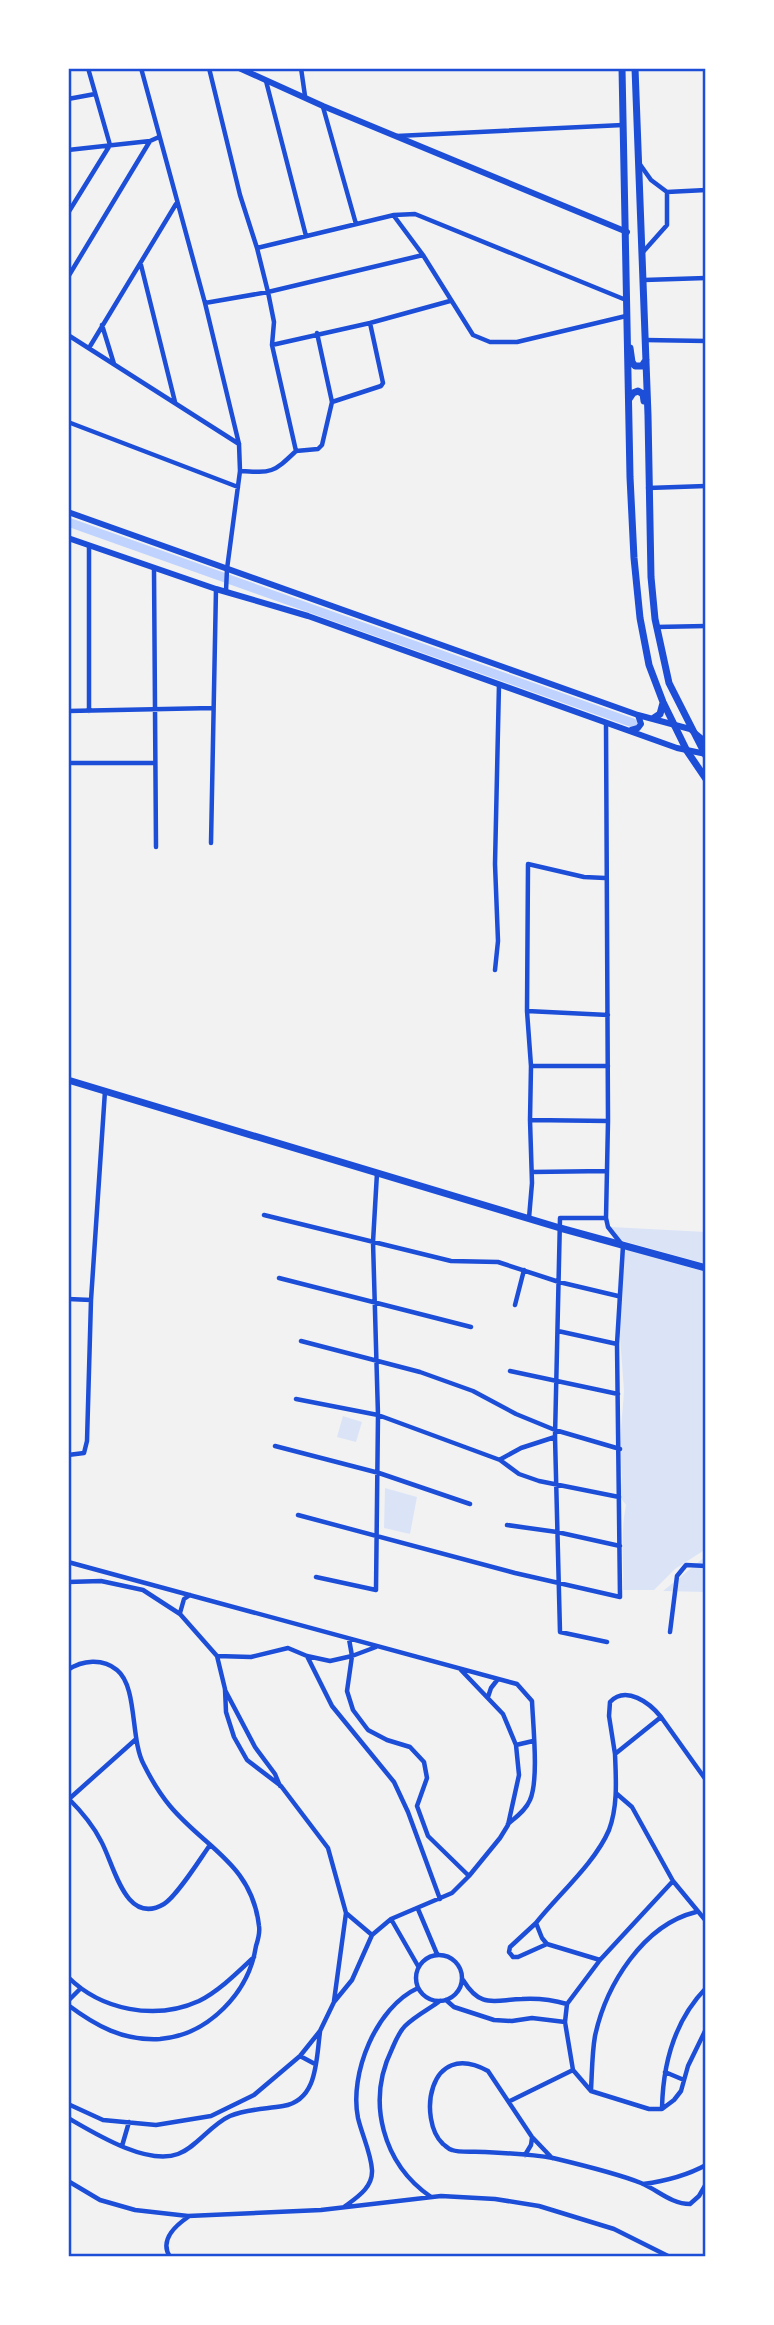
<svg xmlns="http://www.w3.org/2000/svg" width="774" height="2325" viewBox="0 0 774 2325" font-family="'Work Sans',sans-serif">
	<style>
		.green { fill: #dbe4f7 }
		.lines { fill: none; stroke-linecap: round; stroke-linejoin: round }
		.canal { stroke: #bfd3fe; stroke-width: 9 }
		.minor { stroke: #1d4ed8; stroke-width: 4.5 }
		.tertiary { stroke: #1d4ed8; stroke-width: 6 }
		.secondary { stroke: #1d4ed8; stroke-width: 7 }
		.neatline { fill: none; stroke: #1d4ed8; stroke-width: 2.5 }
	</style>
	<rect width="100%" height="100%" fill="#f2f2f2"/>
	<path class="green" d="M 611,1227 L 706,1232 L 706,1264 L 620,1240 Z
		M 621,1246 L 706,1270 L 706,1549 L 675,1569 L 654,1590 L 623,1590 C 624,1561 620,1534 626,1505 L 620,1497 L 622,1477 L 620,1442 L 624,1391 L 617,1296 Z
		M 343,1416 L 362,1422 L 356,1442 L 337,1437 Z
		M 385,1488 L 417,1497 L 410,1534 L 384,1528 Z
		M 706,1556 L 706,1592 L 663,1591 Z"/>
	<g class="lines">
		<path class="canal" d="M 68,522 L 633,723"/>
		<path class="minor" d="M 141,68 L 205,303 L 239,444 L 240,471 L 227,569 L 226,591
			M 209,68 L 240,195 L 257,248 L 268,292 L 274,322 L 272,345 L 296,451
			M 301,68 L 305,96
			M 266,81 L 306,236
			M 68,99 L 95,94
			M 323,107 L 356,224
			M 397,136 L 623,125
			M 68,150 L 150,141 L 159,137
			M 639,163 L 651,180 L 667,192 L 706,190
			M 68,213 L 110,145 L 88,68
			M 394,216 L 423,255 L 473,335 L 490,342 L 517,342 L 626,316
			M 257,248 L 394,215 L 415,214 L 626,300
			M 643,252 L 667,225 L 667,192
			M 141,265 L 175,402
			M 68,277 L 150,141
			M 644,280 L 706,278
			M 205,303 L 268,292 L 423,255
			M 102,325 L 114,364
			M 68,335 L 239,444
			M 645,340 L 706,341
			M 272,345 L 370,323 L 450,301
			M 89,348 L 176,204
			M 332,402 L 381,386 L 383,383 L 370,323
			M 68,422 L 238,487
			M 240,471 C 272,473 273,473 296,451 L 318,449 L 322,445 L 332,402 L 317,333
			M 648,488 L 706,486
			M 89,546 L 89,711
			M 154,569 L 156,847
			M 656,627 L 706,626
			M 68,711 L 213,708
			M 68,763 L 155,763
			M 211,843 L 216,589
			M 495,970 L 498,941 L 495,864 L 499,684
			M 527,1011 L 608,1015
			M 531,1066 L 608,1066
			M 530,1120 L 608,1121
			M 532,1172 L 607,1171
			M 264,1215 L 451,1261 L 498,1262 L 559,1282 L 618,1296
			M 529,1218 L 532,1183 L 530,1120 L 531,1066 L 527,1011 L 528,864 L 584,877 L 605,878
			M 606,1218 L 560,1218 L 555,1437 L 560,1632 L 607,1642
			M 279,1278 L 471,1327
			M 68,1299 L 91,1300
			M 515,1305 L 524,1270
			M 558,1331 L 617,1344
			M 301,1341 L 420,1372 L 473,1391 L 516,1414 L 555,1430 L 620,1449
			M 510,1371 L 618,1394
			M 296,1399 L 378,1415 L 500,1460 L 519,1474 L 539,1481 L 619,1497
			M 275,1446 L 379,1473 L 470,1504
			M 68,1455 L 84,1453 L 87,1441 L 91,1300 L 105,1091
			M 501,1459 L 521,1448 L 555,1437
			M 298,1515 L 515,1573 L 620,1597 L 617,1344 L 623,1246 L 608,1227 L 606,1218 L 608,1121 L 606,723
			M 507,1525 L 557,1532 L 620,1546
			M 68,1562 L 517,1684 L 532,1701 C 533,1725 539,1780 530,1800 C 526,1810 516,1817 508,1824
			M 316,1577 L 376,1590 L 378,1415 L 373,1242 L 377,1173
			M 68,1582 L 101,1581 L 143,1590 L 180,1614 L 217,1656 L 225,1689 L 226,1712 L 234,1737 L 247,1760 L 281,1786 L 328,1848 L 346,1913 L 334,2001
			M 180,1613 L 184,1599 L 190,1595
			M 670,1632 L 677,1576 L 686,1565 L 706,1566
			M 349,1639 L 352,1656 L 347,1691 L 353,1710 L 368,1730 L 387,1740 L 410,1747 L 424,1762 L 427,1778 L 417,1806 L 428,1836 L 469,1876
			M 217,1656 L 251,1657 L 288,1648 L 307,1656 L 330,1661 L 352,1656 L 376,1647
			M 307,1656 L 332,1706 L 394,1782 L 408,1812 L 440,1899
			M 68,1670 C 82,1660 103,1658 117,1670 C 138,1687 130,1740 144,1765 C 151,1779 160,1794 170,1806 C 205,1848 252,1864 259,1926 C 260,1932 258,1940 256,1946 C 249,1992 209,2035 160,2039 C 123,2041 96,2026 68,2005
			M 225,1690 L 255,1747 L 275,1774 L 280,1786
			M 488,1697 L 491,1688 L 498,1679
			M 516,1745 L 533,1741
			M 615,1754 L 609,1716 L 610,1702 C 626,1685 650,1703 661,1717
			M 617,1794 L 632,1807 L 673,1881 L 706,1921
			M 68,1798 C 81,1811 93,1825 101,1841 C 114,1864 125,1927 164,1904 C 177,1896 200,1859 210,1845
			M 69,1799 L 135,1740
			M 673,1881 L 600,1960 L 567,2004 L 565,2022 L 573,2070 L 591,2091 L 649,2109 L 662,2109 L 674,2100 L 681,2091 L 688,2066 L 706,2029
			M 418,1909 L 437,1954
			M 346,1913 L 372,1935
			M 391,1919 L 418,1966
			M 536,1923 L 510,1947 L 509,1952 L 513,1957 L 518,1957 L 547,1944
			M416 1978a23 23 0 1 1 46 0a23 23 0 1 1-46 0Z
			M 600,1960 L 547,1944 L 542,1938 L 536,1923 C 558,1895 595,1863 609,1830 C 618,1806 616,1779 615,1754 L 661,1717 L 706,1780
			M 68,1977 C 101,2010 155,2021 199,2001 C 219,1991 237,1973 254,1957
			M 463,1980 C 481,2009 493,2000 522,1999 C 537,1998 553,2000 567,2004
			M 446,2000 L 454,2007 L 494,2020 L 512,2021 L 532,2018 L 565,2022
			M 68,2001 L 80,1989
			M 300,2056 L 315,2064
			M 665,2072 L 684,2080
			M 591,2090 C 592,2073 592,2053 595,2036 C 606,1985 643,1925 696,1912
			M 510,2101 L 573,2070
			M 68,2104 L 103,2120 L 156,2125 L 211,2116 L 254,2095 L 300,2056 L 320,2031 L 334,2002 L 352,1980 L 372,1935 L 391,1919 L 452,1893 L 469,1876 L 500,1838 L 508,1825 L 519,1775 L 516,1745 L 503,1714 L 461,1670
			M 662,2108 C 663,2063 674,2021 706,1988
			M 68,2118 C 94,2133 147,2166 178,2154 C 197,2147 210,2125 230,2116 C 246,2109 266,2109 283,2106 C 318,2100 316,2060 320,2032
			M 122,2146 L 129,2122
			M 525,2155 L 531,2145 L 532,2138
			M 552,2158 L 532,2137 L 488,2071 C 427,2038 418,2121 443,2144 C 446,2146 448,2149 452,2150 C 460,2153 475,2151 484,2152 C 507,2153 531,2154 553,2158 C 578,2164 619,2174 641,2183 C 658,2190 671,2204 690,2204 L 699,2196 L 706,2184
			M 68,2181 L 100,2200 L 135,2210 L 188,2216 L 321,2210 L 441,2196 L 495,2199 L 539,2206 L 614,2229 L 670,2257
			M 643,2184 C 666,2181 686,2176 706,2165
			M 431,2197 C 383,2164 366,2102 392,2049 C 395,2042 399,2032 405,2026 C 415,2016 429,2009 440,2001
			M 344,2207 C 356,2198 373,2188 372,2170 C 371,2153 362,2135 358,2118 C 349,2074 376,2007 418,1988
			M 170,2257 C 159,2240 175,2226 188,2217"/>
		<path class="tertiary" d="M 239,68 L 323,106 L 627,232
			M 68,512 L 638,715 L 690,729 L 706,742
			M 68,538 L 216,589 L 308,616 L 677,748 L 706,754
			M 631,730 L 638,728 L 641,724 L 638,715"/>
		<path class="secondary" d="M 622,68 L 630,477 L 634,558 L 640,618 L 649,665 L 663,702 L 687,751 L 706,779
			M 635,68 L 648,415 L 651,577 L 655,619 L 669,683 L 706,756
			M 630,348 L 632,362 L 635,366 L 642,366 L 646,360
			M 629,399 L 633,393 L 638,391 L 643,394 L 644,401
			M 654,718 L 660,714 L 663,703
			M 68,1080 L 560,1228 L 706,1268"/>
	</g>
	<rect width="774" height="2325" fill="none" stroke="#ffffff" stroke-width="140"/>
	<rect x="70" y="70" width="634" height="2185" class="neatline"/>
</svg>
